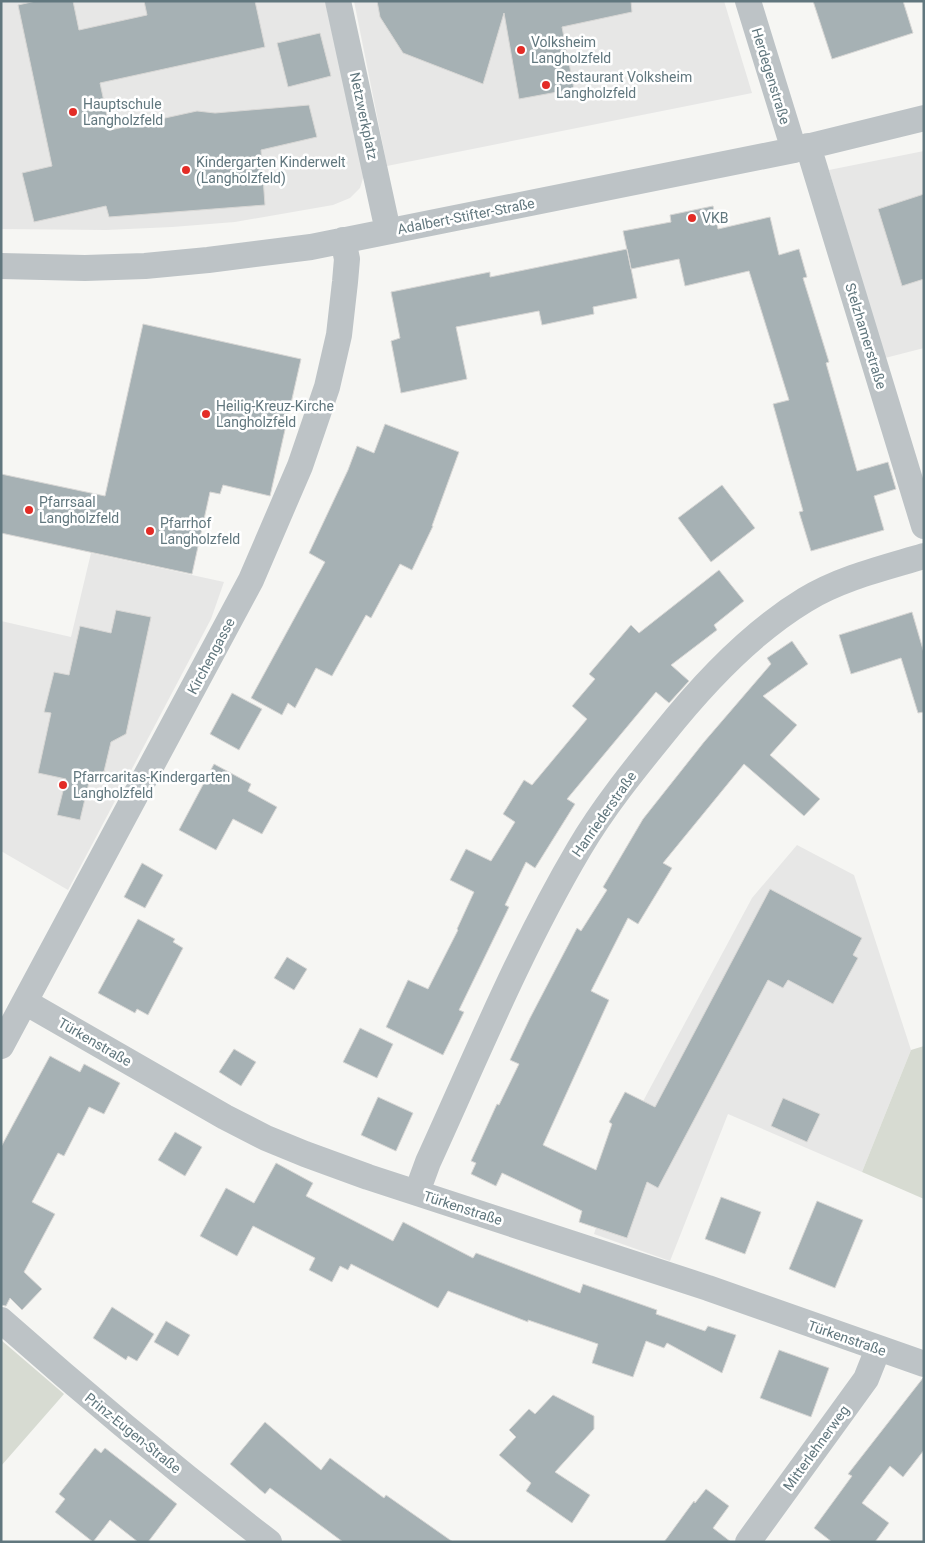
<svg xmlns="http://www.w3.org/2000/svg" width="925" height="1543" viewBox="0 0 925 1543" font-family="Roboto,sans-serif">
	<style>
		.built { fill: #e7e7e6 }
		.green { fill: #d7dbd2 }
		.building { fill: #a6b1b4; stroke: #d8d7d5 }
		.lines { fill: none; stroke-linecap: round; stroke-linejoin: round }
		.street { stroke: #bdc3c6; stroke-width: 26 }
		.poi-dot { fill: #e32c26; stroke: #fff; stroke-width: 2 }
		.labels { text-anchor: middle; stroke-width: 5; stroke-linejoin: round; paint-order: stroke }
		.poi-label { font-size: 14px; fill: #61777e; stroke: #fff; text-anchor: start }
		.street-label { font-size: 14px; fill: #61777e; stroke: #fff }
	</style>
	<rect width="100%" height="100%" fill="#f6f6f3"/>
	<path class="built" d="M 1,1 L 325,1 L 364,175 L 360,188 L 350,198 L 333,205 L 235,222 L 172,227 L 106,230 L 1,229 Z
		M 354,1 L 724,1 L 752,93 L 387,166 Z
		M 924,151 L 924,348 L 885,358 L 829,170 Z
		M 91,553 L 224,582 L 211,619 L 68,890 L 1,851 L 1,621 L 71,637 Z
		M 797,845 L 854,875 L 911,1050 L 862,1172 L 728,1114 L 670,1261 L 594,1234 L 626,1133 L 752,898 Z"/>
	<path class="green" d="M 924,1046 L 924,1199 L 862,1172 L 911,1050 Z
		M 1,1340 L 64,1394 L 1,1466 Z"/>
	<path class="building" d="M 36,1 L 73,1 L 79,30 L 147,15 L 144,1 L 255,1 L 265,47 L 100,83 L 110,130 L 197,111 L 215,113 L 309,105 L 317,137 L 261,150 L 265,205 L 109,217 L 106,206 L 34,222 L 22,173 L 52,166 L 18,5 Z
		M 377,1 L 631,1 L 632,12 L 562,27 L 574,89 L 519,99 L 504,13 L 483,84 L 403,53 L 380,17 Z
		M 813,1 L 903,1 L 913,33 L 832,59 Z
		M 320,33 L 331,76 L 288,87 L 277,43 Z
		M 924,194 L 924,279 L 902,286 L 878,209 Z
		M 713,206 L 718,229 L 770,217 L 779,255 L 799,249 L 807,277 L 803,278 L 829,362 L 826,363 L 857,471 L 888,462 L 896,489 L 874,496 L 884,530 L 811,551 L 799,512 L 803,511 L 773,404 L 789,400 L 749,271 L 685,286 L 679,259 L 631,269 L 623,231 L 671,222 L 670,215 Z
		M 627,249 L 637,298 L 593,307 L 594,314 L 542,325 L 539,311 L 456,327 L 467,379 L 401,393 L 391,341 L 400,338 L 391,292 L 490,272 L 490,277 Z
		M 143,324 L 301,359 L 270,496 L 223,485 L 220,494 L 210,492 L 192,574 L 1,533 L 1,474 L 105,496 Z
		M 385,424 L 459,452 L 432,526 L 433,526 L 412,570 L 400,564 L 371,618 L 366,615 L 332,676 L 316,668 L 295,708 L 288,703 L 282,715 L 251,698 L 325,562 L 309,553 L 348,470 L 357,446 L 374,453 Z
		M 722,485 L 755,528 L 711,562 L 678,518 Z
		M 719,570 L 744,601 L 714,625 L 717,630 L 671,665 L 689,681 L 669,703 L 656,692 L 567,799 L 575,804 L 535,868 L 526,862 L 505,905 L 509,907 L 459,1010 L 464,1012 L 443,1055 L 386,1027 L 408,980 L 428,989 L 458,930 L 457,929 L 474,892 L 450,880 L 466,849 L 491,861 L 515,822 L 503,814 L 524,780 L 532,785 L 587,719 L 572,706 L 595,679 L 589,674 L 631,625 L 639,633 Z
		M 116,610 L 151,617 L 126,734 L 111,742 L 101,784 L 89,782 L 80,820 L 57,815 L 66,779 L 38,773 L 51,713 L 44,712 L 54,672 L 69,675 L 80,626 L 111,633 Z
		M 912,612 L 924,653 L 924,712 L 918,713 L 901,658 L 851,674 L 839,635 Z
		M 792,641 L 808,664 L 763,696 L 797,725 L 770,755 L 820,799 L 804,816 L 744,764 L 663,863 L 672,868 L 638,924 L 628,918 L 591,991 L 609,1000 L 543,1145 L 596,1170 L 612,1124 L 609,1122 L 625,1092 L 655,1107 L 770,889 L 862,938 L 853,955 L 858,958 L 833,1004 L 788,980 L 783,988 L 768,980 L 658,1188 L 647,1182 L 627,1238 L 579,1222 L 582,1211 L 502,1173 L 496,1186 L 471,1174 L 476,1163 L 471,1161 L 497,1104 L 499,1105 L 519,1064 L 510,1060 L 530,1018 L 577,928 L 581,931 L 607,890 L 603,887 L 643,819 L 704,742 L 771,664 L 767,658 Z
		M 232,693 L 262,709 L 239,750 L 210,734 Z
		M 214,764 L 251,784 L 248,791 L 277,807 L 262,834 L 233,819 L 216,850 L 179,830 Z
		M 142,863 L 163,875 L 145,908 L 124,897 Z
		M 138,919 L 175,939 L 173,942 L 183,948 L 148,1015 L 137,1009 L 135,1013 L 98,993 Z
		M 287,957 L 307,969 L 294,990 L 274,978 Z
		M 360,1028 L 393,1044 L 377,1078 L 343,1062 Z
		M 234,1049 L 256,1062 L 241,1086 L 219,1072 Z
		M 50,1056 L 80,1072 L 84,1064 L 120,1083 L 104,1114 L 89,1107 L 64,1156 L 58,1153 L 32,1202 L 55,1214 L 24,1272 L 42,1289 L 22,1310 L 10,1298 L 6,1306 L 1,1305 L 1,1147 Z
		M 378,1097 L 413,1113 L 396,1151 L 361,1135 Z
		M 783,1098 L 820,1114 L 807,1142 L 771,1126 Z
		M 175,1132 L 202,1147 L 185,1176 L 158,1160 Z
		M 276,1163 L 313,1183 L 306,1196 L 393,1241 L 403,1222 L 473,1258 L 476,1253 L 580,1293 L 583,1284 L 657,1310 L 656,1314 L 705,1331 L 708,1326 L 736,1335 L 722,1373 L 667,1343 L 664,1348 L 646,1341 L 633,1377 L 592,1363 L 598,1344 L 528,1320 L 528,1322 L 448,1291 L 438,1308 L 351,1264 L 348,1270 L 340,1266 L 332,1282 L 309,1270 L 315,1258 L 253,1226 L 237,1256 L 200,1236 L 226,1188 L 254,1203 Z
		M 721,1197 L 761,1212 L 745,1254 L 705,1239 Z
		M 817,1201 L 863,1220 L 835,1288 L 789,1269 Z
		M 112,1307 L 154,1334 L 137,1361 L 128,1356 L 126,1360 L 93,1338 Z
		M 166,1321 L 190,1335 L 178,1356 L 154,1342 Z
		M 779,1350 L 829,1368 L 811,1417 L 760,1398 Z
		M 923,1378 L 924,1450 L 903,1477 L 890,1466 L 862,1503 L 889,1523 L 875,1542 L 832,1542 L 814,1528 L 852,1476 L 848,1474 Z
		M 553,1395 L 594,1416 L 594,1429 L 555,1472 L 590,1495 L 572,1523 L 526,1491 L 531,1483 L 499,1455 L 516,1437 L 509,1430 L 529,1409 L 535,1414 Z
		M 265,1422 L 321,1470 L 330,1458 L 384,1498 L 386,1495 L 453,1542 L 343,1542 L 270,1488 L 265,1494 L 230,1464 Z
		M 95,1448 L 101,1453 L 105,1448 L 177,1504 L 148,1542 L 138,1542 L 110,1520 L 93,1542 L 55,1512 L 65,1499 L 59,1494 Z
		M 706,1489 L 729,1506 L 713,1528 L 731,1542 L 664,1542 L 694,1501 L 695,1503 Z"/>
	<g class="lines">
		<path class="street" d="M 338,1 L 388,231
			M 748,1 L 794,150
			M 808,146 L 924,526
			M 1,266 L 85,268 L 145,266 L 208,260 L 311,247 L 794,150 L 924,118
			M 25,1002 L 225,1117 L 266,1138 L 305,1154 L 368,1177 L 708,1288 L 924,1364
			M 1,1046 L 251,580 L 300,466 L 327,387 L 339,335 L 345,282 L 347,259 L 343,240
			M 417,1192 L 428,1162 C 476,1057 520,949 579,849 C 603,808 633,771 663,734 C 702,685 752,632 805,600 C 841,578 884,568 924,556
			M 1,1320 C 88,1397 177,1471 269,1542
			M 748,1542 L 866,1379 L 878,1349"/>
	</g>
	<g class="poi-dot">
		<circle cx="521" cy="50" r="5"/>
		<circle cx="546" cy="85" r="5"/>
		<circle cx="73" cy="112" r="5"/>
		<circle cx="186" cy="170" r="5"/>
		<circle cx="692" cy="218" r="5"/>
		<circle cx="206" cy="414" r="5"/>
		<circle cx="29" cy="510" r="5"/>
		<circle cx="150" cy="531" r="5"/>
		<circle cx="63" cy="785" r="5"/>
	</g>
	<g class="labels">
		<g class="poi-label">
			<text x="531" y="47">Volksheim<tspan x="531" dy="16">Langholzfeld</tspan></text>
			<text x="556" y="82">Restaurant Volksheim<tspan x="556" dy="16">Langholzfeld</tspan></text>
			<text x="83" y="109">Hauptschule<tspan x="83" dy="16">Langholzfeld</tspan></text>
			<text x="196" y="167">Kindergarten Kinderwelt<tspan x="196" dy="16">(Langholzfeld)</tspan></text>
			<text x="702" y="223">VKB</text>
			<text x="216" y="411">Heilig-Kreuz-Kirche<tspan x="216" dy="16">Langholzfeld</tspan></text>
			<text x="39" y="507">Pfarrsaal<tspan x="39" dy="16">Langholzfeld</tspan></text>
			<text x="160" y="528">Pfarrhof<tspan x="160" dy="16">Langholzfeld</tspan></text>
			<text x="73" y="782">Pfarrcaritas-Kindergarten<tspan x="73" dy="16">Langholzfeld</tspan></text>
		</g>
		<g class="street-label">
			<text transform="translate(771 76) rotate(73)" y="5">Herdegenstraße</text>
			<text transform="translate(364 116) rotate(78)" y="5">Netzwerkplatz</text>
			<text transform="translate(466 216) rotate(-11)" y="5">Adalbert-Stifter-Straße</text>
			<text transform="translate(866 336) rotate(73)" y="5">Stelzhamerstraße</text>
			<text transform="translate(211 656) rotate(-62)" y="5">Kirchengasse</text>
			<text transform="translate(604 814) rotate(-55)" y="5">Hanriederstraße</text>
			<text transform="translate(95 1042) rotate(30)" y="5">Türkenstraße</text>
			<text transform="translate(463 1208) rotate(18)" y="5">Türkenstraße</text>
			<text transform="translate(847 1338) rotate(19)" y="5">Türkenstraße</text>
			<text transform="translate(133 1433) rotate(39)" y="5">Prinz-Eugen-Straße</text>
			<text transform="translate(816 1448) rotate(-54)" y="5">Mitterlehnerweg</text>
		</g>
	</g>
	<rect width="925" height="1543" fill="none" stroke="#61777e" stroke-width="5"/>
</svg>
